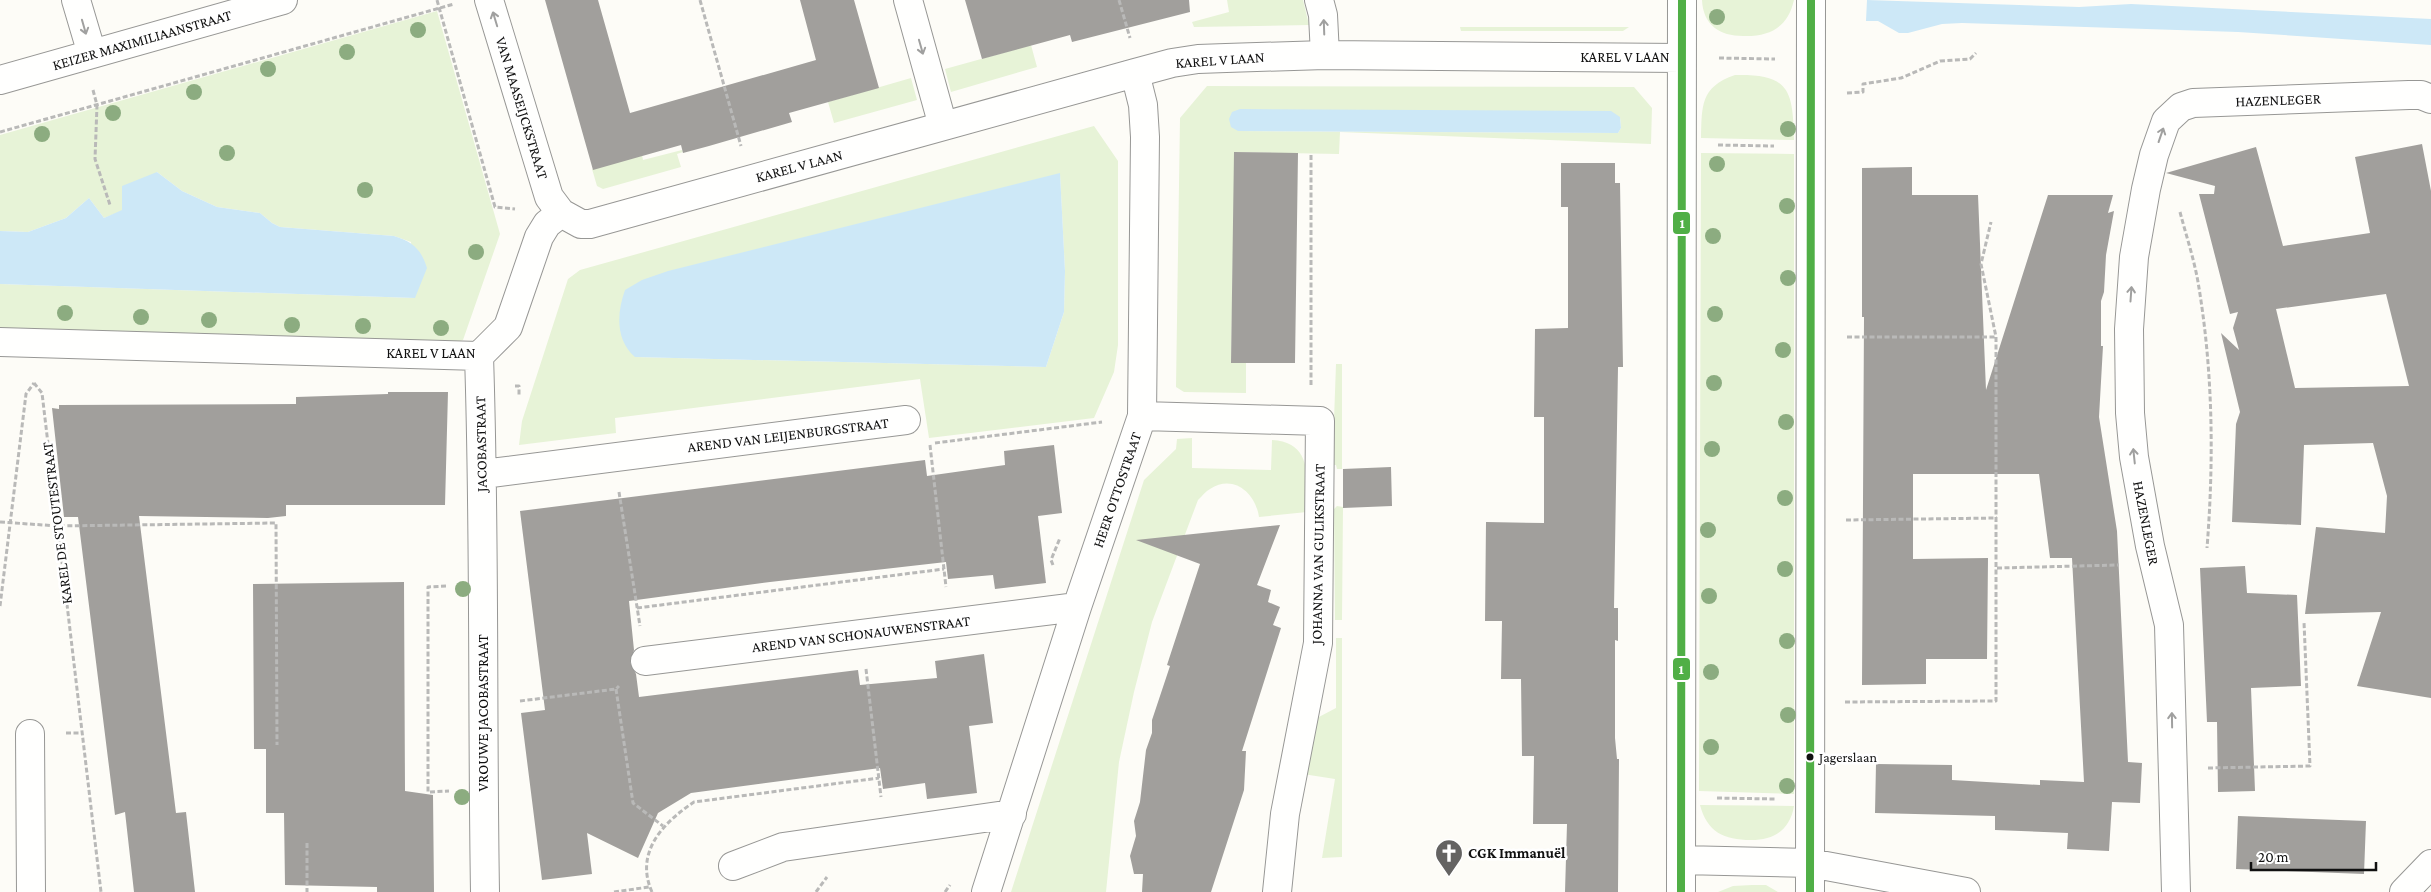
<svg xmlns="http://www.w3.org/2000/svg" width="2431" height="892" viewBox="0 0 2431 892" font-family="'Crimson Pro',serif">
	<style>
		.green { fill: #e7f3d7; fill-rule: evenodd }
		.water { fill: #cde8f7 }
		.building { fill: #a19f9c; fill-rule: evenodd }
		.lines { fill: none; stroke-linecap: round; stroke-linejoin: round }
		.minor-casing { stroke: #979795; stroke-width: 30 }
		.path { stroke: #b9b9b8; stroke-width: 3; stroke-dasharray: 5 2.5; stroke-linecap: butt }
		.minor { stroke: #fffffe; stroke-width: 28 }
		.bus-1-casing { stroke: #fff; stroke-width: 11 }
		.bus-1 { stroke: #50af46; stroke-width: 8 }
		.tree { fill: #8cac80 }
		.oneway { stroke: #a0a09f }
		.bus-dot { fill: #111; stroke: #fff; stroke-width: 2 }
		.labels { text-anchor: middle; stroke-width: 5; stroke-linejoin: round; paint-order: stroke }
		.bus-label { font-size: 14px; fill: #111; stroke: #fff; text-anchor: start }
		.street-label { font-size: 15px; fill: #111; stroke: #fff }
		.poi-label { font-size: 15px; font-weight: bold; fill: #111; stroke: #fff; text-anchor: start }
		.line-badge { stroke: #fff; stroke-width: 2 }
		.badge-label { font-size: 14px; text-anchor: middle; font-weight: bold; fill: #fff }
	</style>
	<rect width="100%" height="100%" fill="#fdfcf7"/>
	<path class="green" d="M 1227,0 L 1303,0 L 1309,25 L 1194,27 L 1192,22 L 1229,12 Z
		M 1702,0 L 1794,0 C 1788,27 1770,37 1743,36 C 1720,36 1703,25 1702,0 Z
		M 437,11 L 500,234 L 463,340 L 455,342 L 0,328 L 0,284 L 415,298 L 411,242 L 394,236 L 280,227 L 272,223 L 260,213 L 217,207 L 182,191 L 157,172 L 122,211 L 104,218 L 89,198 L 66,218 L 28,232 L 0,231 L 0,135 Z
		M 1460,27 L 1629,27 L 1623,31 L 1461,31 Z
		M 1031,45 L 1037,67 L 951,92 L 945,69 Z
		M 1735,75 C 1789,74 1793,89 1794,140 L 1701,138 C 1702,106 1700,87 1735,75 Z
		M 911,78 L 917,100 L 834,123 L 828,102 Z
		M 1207,86 L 1634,87 L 1652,108 L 1651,144 L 1340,132 L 1339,154 L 1235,152 L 1231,362 L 1246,362 L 1246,393 L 1184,392 L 1176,387 L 1180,118 ZM 1620,117 L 1621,128 L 1618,133 L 1238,131 Z
		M 1094,126 L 1118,161 L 1118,345 L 1114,372 L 1094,418 L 929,438 L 920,379 L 615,418 L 616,433 L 519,445 L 522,421 L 568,279 L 580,270 ZM 1060,174 L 1065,271 L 1064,312 L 1046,367 L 635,357 Z
		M 682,150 L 683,152 L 677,154 L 681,167 L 603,189 L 597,186 L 592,169 L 642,155 L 643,160 Z
		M 1701,153 L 1794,154 L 1794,794 L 1699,791 Z
		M 1336,364 L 1342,364 L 1342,469 L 1337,469 L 1336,465 L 1334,465 L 1332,420 L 1334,420 Z
		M 1192,438 L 1192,468 L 1271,470 L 1272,440 C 1314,442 1307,481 1307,512 L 1259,517 C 1256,494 1234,473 1210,489 C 1206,491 1202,496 1198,500 L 1152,622 L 1134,692 L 1119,762 L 1106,892 L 1011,892 L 1144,480 L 1176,449 L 1177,439 Z
		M 1337,506 L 1343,507 L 1342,620 L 1335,620 L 1334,509 Z
		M 1336,638 L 1342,638 L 1342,857 L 1322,858 L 1335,779 L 1303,774 L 1315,719 L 1336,708 Z
		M 1700,805 L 1794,806 C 1790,830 1774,840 1751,840 C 1724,840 1707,832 1700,805 Z
		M 1752,885 L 1766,885 L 1778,892 L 1718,892 L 1733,886 Z"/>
	<path class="water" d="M 1867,0 L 2079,7 L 2131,4 L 2431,19 L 2431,45 L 2238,32 L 1962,23 L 1942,24 L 1908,33 L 1899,33 L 1878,21 L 1866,21 Z
		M 1240,109 L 1611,111 L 1620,117 L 1621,128 L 1618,133 L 1238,131 L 1231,127 L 1229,119 L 1232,112 Z
		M 157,172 L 182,191 L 217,207 L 260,213 L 272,223 L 280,227 L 394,236 C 413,242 421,249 427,268 L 415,298 L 0,284 L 0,231 L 28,232 L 66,218 L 89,198 L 104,218 L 122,210 L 122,186 Z
		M 1060,173 L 1065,271 L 1064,312 L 1046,367 L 635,357 C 615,340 617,312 625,290 L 642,280 L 668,271 Z"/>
	<path class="building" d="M 545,0 L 598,0 L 630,113 L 816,60 L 800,0 L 854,0 L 879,88 L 789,113 L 792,122 L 709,146 L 683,153 L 681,145 L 593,170 Z
		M 965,0 L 1189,0 L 1190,12 L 1072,42 L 1070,35 L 982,59 Z
		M 2422,144 L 2431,191 L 2431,698 L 2357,686 L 2381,612 L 2305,614 L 2316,527 L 2385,533 L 2387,496 L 2373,443 L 2304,445 L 2301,525 L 2232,522 L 2236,424 L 2240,412 L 2221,333 L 2239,350 L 2233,328 L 2238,312 L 2230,314 L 2199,194 L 2214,194 L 2215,186 L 2166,173 L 2256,147 L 2283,246 L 2370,233 L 2355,157 ZM 2386,294 L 2409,386 L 2295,388 L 2276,309 Z
		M 1234,152 L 1298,153 L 1295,363 L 1231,363 Z
		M 1561,163 L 1615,163 L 1615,183 L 1620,183 L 1623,367 L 1618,367 L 1614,608 L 1618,608 L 1618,641 L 1615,640 L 1615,738 L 1617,759 L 1619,759 L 1618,892 L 1565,892 L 1567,824 L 1533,824 L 1534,756 L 1522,756 L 1521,679 L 1501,679 L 1502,621 L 1485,621 L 1486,522 L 1544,523 L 1544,417 L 1534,417 L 1535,329 L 1568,328 L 1568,207 L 1561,207 Z
		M 1912,167 L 1912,195 L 1978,195 L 1986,390 L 2048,195 L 2113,195 L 2108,213 L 2114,211 L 2106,255 L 2104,292 L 2101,301 L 2101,346 L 2103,346 L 2099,417 L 2117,531 L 2128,762 L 2142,763 L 2140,803 L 2112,802 L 2109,851 L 2067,849 L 2068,833 L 1995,830 L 1995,816 L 1875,813 L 1876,764 L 1952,765 L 1952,780 L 2040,785 L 2040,780 L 2084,782 L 2072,558 L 2050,558 L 2039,474 L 1913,474 L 1913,559 L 1988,558 L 1987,659 L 1926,659 L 1926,684 L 1862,685 L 1864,317 L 1862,317 L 1862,168 Z
		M 388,392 L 448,392 L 445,505 L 286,505 L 286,516 L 268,518 L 139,516 L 176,813 L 186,812 L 195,892 L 134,892 L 125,812 L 115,815 L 78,517 L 64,517 L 52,408 L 59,409 L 59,405 L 296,404 L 296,397 L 388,394 Z
		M 1054,445 L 1062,513 L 1038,516 L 1046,583 L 995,589 L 993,575 L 948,579 L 946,562 L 770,582 L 629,601 L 634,650 L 630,662 L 636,674 L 639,697 L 858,670 L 860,685 L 937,678 L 935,661 L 984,654 L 993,723 L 969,726 L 977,793 L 927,799 L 925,783 L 883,789 L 880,768 L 691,793 L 658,813 L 638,858 L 587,833 L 592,874 L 542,880 L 521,713 L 545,710 L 520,511 L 925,460 L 927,476 L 1005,465 L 1004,451 Z
		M 1391,467 L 1392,506 L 1343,508 L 1343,469 Z
		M 1280,525 L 1257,585 L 1271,590 L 1268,602 L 1280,607 L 1273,625 L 1281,628 L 1242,751 L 1246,751 L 1244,790 L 1211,892 L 1142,892 L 1143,874 L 1134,874 L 1130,856 L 1136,836 L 1134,821 L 1140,802 L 1146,750 L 1152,733 L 1152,720 L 1170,666 L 1167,665 L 1200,564 L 1136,540 Z
		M 2245,566 L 2247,593 L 2297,595 L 2301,686 L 2251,688 L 2255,791 L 2218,792 L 2217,722 L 2207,722 L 2200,568 Z
		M 404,582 L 405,791 L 433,795 L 434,892 L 377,892 L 377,887 L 285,885 L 284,813 L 266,813 L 266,749 L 254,749 L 253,584 Z
		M 2238,816 L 2366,821 L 2364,874 L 2236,869 Z"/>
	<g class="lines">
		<g class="minor-casing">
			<path id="minor" d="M 76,0 L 92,54
				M 489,0 L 549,197 L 561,213
				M 908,0 L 943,126
				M 1319,0 L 1323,15 L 1325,55
				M 0,80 L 283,0
				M 0,342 L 479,356 L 508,327 L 539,237 L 547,224 L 561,213 L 581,224 L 590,224 L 1135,73 L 1172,63 L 1198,59 L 1226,58 L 1325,55 L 1681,58
				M 479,356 C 485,534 482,713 485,892
				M 1142,416 L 1320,421 L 1318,643 L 1285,814 L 1277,892
				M 483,474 L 906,420
				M 645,661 L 1077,607
				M 30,734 L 31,892
				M 1681,860 L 1810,863 L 1966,892
				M 733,866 L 783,847 L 1012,814
				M 986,892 L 1077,607 L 1142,416 L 1145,137 L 1143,105 L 1135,73
				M 1681,892 L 1682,0
				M 1810,892 L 1811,0
				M 2176,892 L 2169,625 L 2150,546 L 2134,457 L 2130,413 L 2129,329 L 2134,257 L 2146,189 L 2154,155 L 2166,121 L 2181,107 L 2193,103 L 2409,95 L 2421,95 L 2431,99
				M 2404,892 L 2431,864"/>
		</g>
		<path class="path" d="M 437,0 L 495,207 L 515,209
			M 700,0 L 741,146
			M 1119,0 L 1130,38
			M 1719,58 L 1775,59
			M 93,90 L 97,105 L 95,159 L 110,205
			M 1847,93 L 1863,92 L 1863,84 L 1901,78 L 1940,61 L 1970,59 L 1976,53
			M 0,132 L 454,4
			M 1718,145 L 1774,146
			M 1311,155 L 1311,386
			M 2180,212 C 2186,235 2194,259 2198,282 C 2213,370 2214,459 2207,548
			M 1847,337 L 1996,337
			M 34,383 L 42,393 L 101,892
			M 515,386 L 519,386 L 519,396
			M 935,443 L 1102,422
			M 930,445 L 946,587
			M 619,492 L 640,626
			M 1846,520 L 1997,518
			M 0,522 L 58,526 L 276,523 L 277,745
			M 1053,565 L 1051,560 L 1060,538
			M 1997,568 L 2119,565
			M 446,586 L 428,587 L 428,792 L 449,791
			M 0,606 L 26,394 L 34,383
			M 637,608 L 944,569
			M 866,669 L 881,797
			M 616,689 L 633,803 L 663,826
			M 520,701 L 616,689 L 619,686
			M 1845,702 L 1996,701 L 1996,337 L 1981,264 L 1991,222
			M 66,733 L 83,733
			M 2208,768 L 2310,766 L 2304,622
			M 1717,798 L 1776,799
			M 307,843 L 307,892
			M 614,892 L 649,887
			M 652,892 C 634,852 664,822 694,802 L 879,778
			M 816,892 L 827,877
			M 945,892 L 950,885"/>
		<use href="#minor" class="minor"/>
		<g class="bus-1-casing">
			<path id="bus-1" d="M 1681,892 L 1682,0
				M 1810,892 L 1811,0"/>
		</g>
		<use href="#bus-1" class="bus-1"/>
	</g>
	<g class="tree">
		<circle cx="1717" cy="17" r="8"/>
		<circle cx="418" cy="30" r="8"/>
		<circle cx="347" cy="52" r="8"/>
		<circle cx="268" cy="69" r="8"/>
		<circle cx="194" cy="92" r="8"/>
		<circle cx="113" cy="113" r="8"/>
		<circle cx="1788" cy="129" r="8"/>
		<circle cx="42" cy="134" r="8"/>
		<circle cx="227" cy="153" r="8"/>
		<circle cx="1717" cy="164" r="8"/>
		<circle cx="365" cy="190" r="8"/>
		<circle cx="1787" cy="206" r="8"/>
		<circle cx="1713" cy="236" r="8"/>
		<circle cx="476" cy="252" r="8"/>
		<circle cx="1788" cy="278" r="8"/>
		<circle cx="65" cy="313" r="8"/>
		<circle cx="1715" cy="314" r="8"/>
		<circle cx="141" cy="317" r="8"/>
		<circle cx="209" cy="320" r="8"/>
		<circle cx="292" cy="325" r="8"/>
		<circle cx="363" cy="326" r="8"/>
		<circle cx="441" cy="328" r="8"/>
		<circle cx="1783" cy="350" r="8"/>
		<circle cx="1714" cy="383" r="8"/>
		<circle cx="1786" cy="422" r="8"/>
		<circle cx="1712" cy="449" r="8"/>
		<circle cx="1785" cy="498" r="8"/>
		<circle cx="1708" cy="530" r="8"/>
		<circle cx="1785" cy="569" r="8"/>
		<circle cx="463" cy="589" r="8"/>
		<circle cx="1709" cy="596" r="8"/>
		<circle cx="1787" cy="641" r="8"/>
		<circle cx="1711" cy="672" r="8"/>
		<circle cx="1788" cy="715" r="8"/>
		<circle cx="1711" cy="747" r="8"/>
		<circle cx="1787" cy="786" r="8"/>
		<circle cx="462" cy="797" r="8"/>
	</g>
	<defs><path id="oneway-shaft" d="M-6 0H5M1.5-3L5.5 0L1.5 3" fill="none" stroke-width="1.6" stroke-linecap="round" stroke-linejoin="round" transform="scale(1.25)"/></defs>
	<g class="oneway">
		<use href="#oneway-shaft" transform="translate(495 19) rotate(-107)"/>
		<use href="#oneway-shaft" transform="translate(84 27) rotate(74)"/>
		<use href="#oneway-shaft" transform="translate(1324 27) rotate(-92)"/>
		<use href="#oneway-shaft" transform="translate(921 47) rotate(74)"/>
		<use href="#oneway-shaft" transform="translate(2161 135) rotate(-71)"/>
		<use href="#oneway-shaft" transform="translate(2131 294) rotate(-86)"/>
		<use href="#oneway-shaft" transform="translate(2134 456) rotate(-96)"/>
		<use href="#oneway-shaft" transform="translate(2172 720) rotate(-91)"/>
	</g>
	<defs>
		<g id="church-pin" transform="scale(1.4375)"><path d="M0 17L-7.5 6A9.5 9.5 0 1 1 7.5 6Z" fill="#646362" stroke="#fff"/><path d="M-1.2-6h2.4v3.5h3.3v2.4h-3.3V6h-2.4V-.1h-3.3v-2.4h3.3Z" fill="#fff"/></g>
	</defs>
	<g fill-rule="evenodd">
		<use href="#church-pin" x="1449" y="853"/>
	</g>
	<circle class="bus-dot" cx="1810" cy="757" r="4.5"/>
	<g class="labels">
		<g class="bus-label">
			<text x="1819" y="762">Jagerslaan</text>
		</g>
		<g class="street-label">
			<text transform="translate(142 40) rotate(-16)" y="5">KEIZER MAXIMILIAANSTRAAT</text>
			<text x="1625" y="62">KAREL V LAAN</text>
			<text transform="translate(1220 60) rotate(-4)" y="5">KAREL V LAAN</text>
			<text transform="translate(2278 100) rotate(-2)" y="5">HAZENLEGER</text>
			<text transform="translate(522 108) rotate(73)" y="5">VAN MAASEIJCKSTRAAT</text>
			<text transform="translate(799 166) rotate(-15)" y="5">KAREL V LAAN</text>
			<text x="431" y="358">KAREL V LAAN</text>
			<text transform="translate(788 435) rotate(-7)" y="5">AREND VAN LEIJENBURGSTRAAT</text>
			<text transform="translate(481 444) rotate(-91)" y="5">JACOBASTRAAT</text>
			<text transform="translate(1117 490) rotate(-71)" y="5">HEER OTTOSTRAAT</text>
			<text transform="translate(57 523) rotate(-97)" y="5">KAREL DE STOUTESTRAAT</text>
			<text transform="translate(2146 523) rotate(79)" y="5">HAZENLEGER</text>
			<text transform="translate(1318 554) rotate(-89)" y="5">JOHANNA VAN GULIKSTRAAT</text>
			<text transform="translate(861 634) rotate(-7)" y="5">AREND VAN SCHONAUWENSTRAAT</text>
			<text transform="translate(483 713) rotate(-90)" y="5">VROUWE JACOBASTRAAT</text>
		</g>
		<g class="poi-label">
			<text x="1468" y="858">CGK Immanuël</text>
		</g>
	</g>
	<g class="line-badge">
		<rect x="1672" y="211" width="19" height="24" rx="5" fill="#50af46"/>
		<rect x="1672" y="657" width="19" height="24" rx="5" fill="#50af46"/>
	</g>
	<g class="badge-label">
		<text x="1682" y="228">1</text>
		<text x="1681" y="674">1</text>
	</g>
	<path d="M2251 862v8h125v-8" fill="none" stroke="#111111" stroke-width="2.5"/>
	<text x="2258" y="862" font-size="15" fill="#111111" stroke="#ffffff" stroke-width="4" paint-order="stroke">20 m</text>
</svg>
